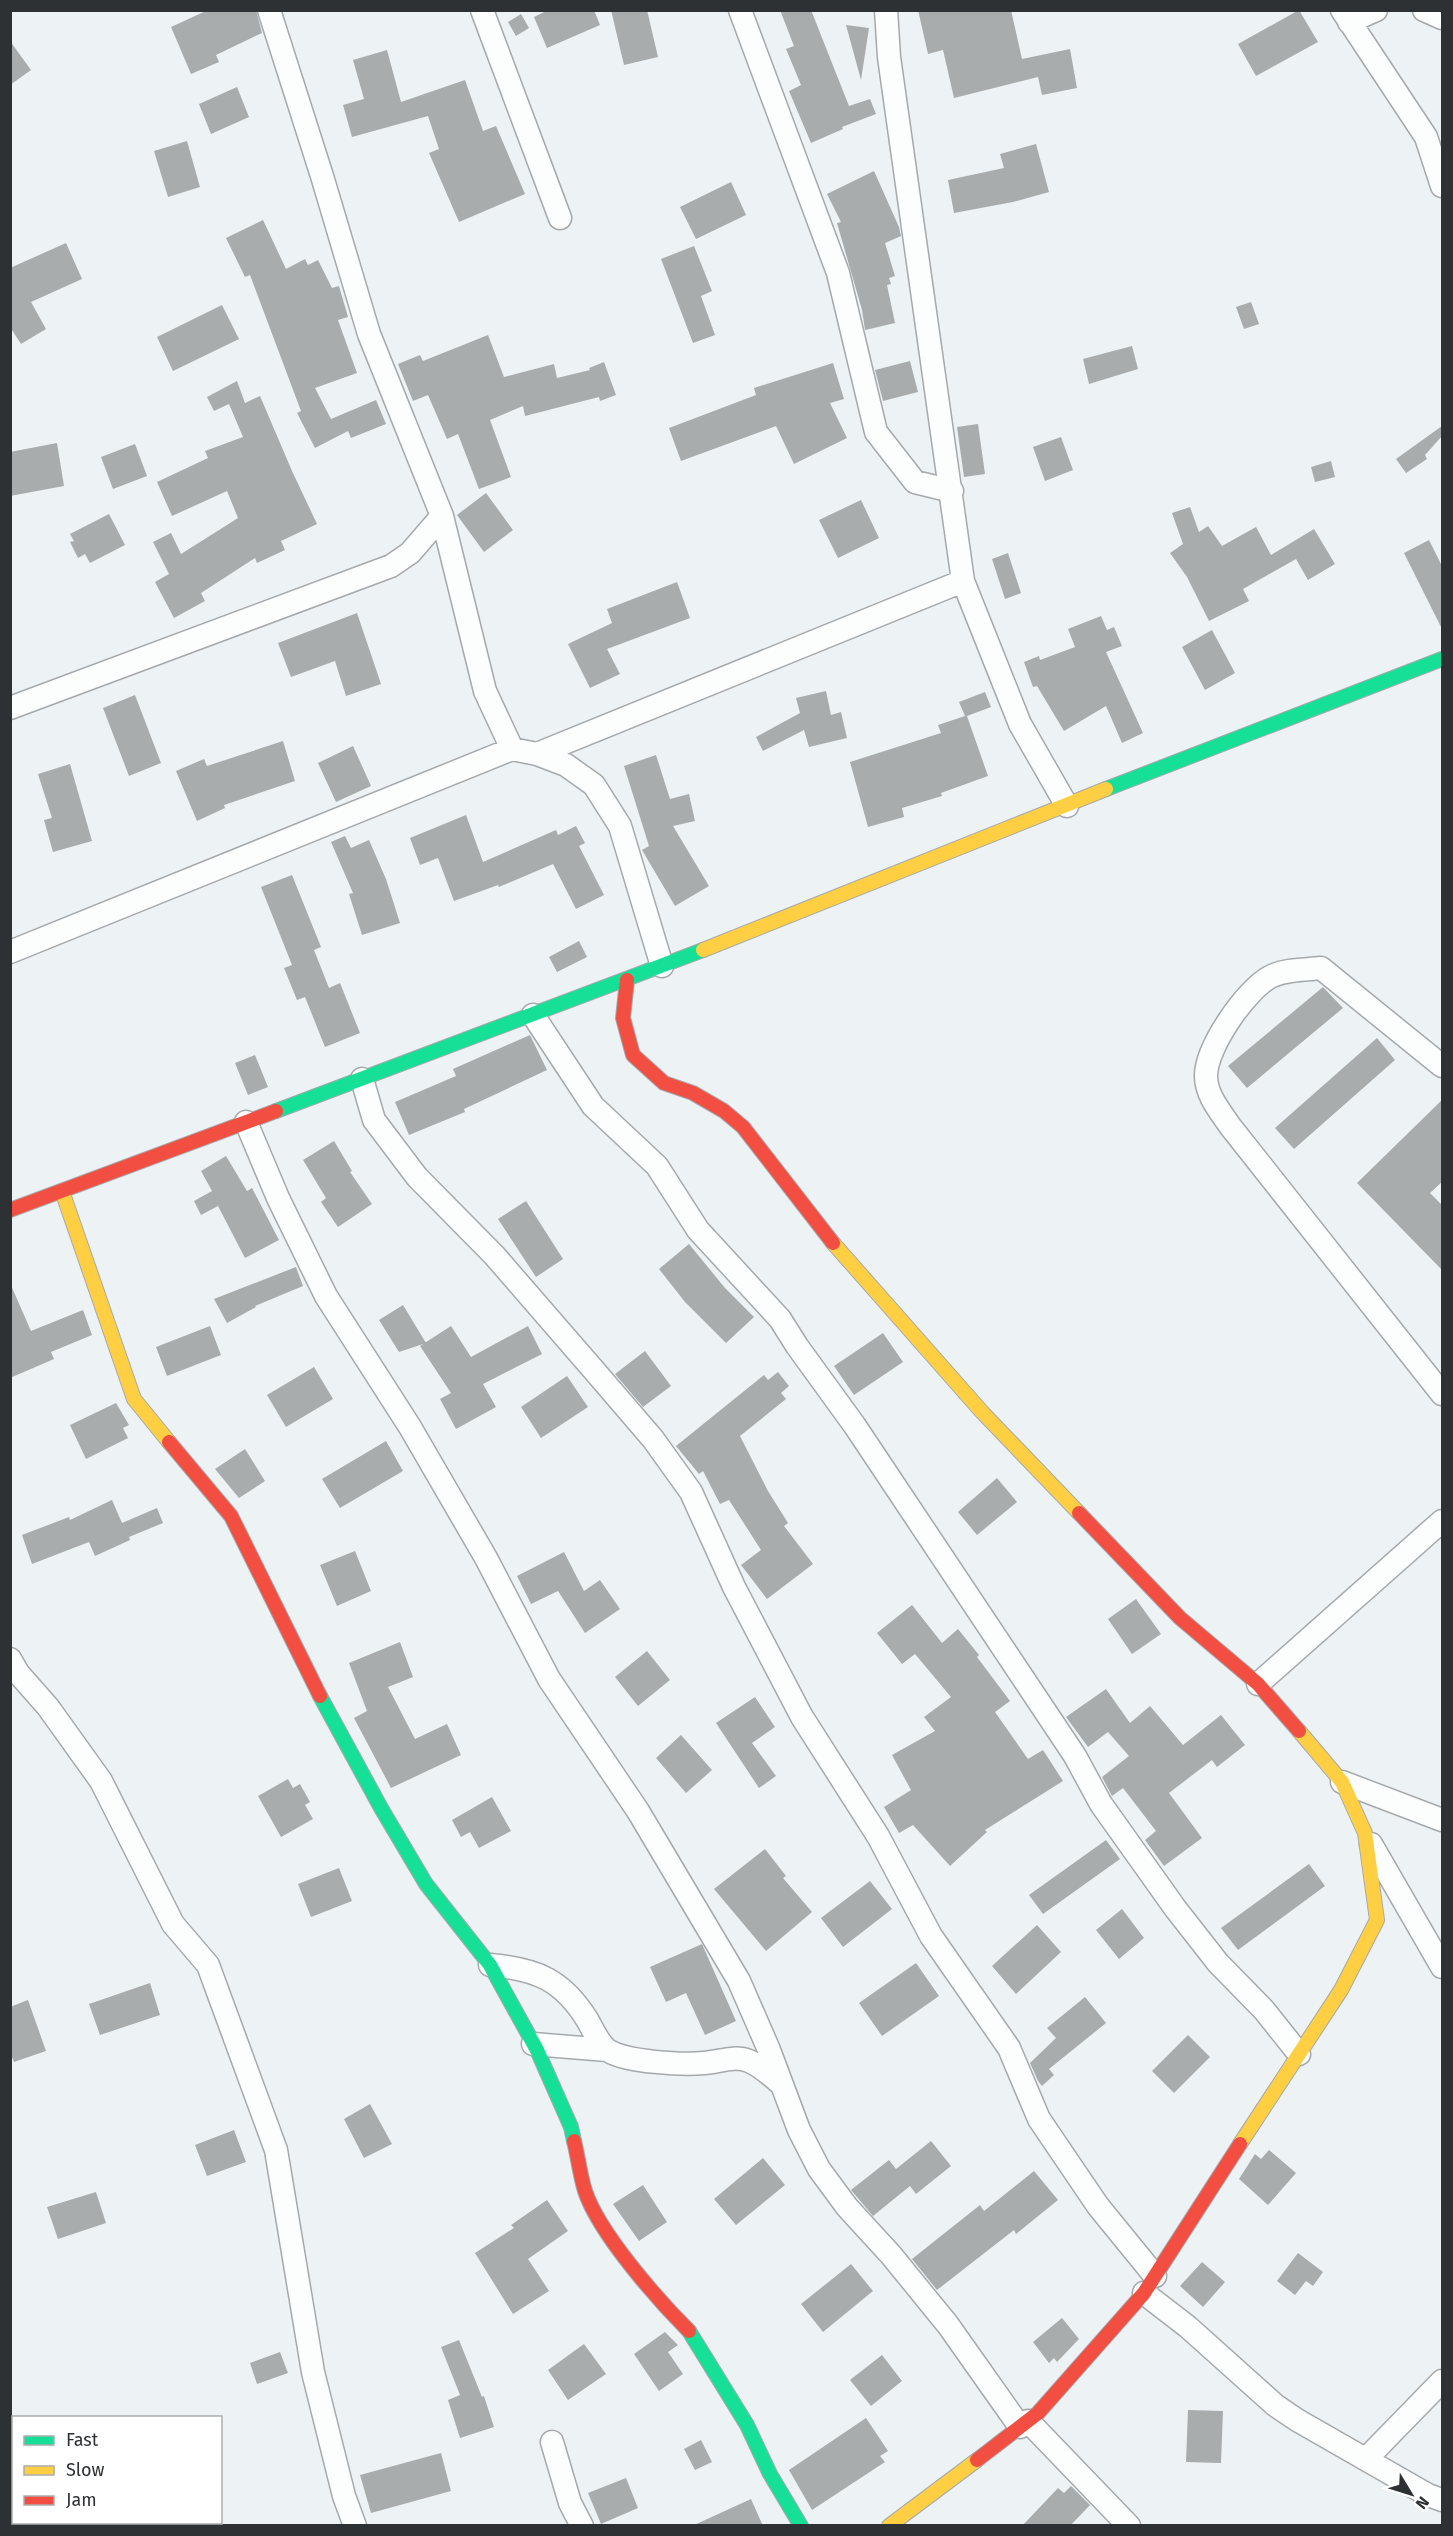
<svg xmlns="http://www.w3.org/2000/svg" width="1453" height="2536" viewBox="0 0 1453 2536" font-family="'Fira Sans',sans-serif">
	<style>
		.building { fill: #a8acad }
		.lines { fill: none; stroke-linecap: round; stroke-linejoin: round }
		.street-casing { stroke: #a6a9ab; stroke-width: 25 }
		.fast-casing { stroke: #a6a9ab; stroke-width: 16 }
		.slow-casing { stroke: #a6a9ab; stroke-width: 16 }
		.jam-casing { stroke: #a6a9ab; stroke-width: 16 }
		.street { stroke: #fcfdfd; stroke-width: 22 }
		.fast { stroke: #16e098; stroke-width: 14 }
		.slow { stroke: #ffcf43; stroke-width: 14 }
		.jam { stroke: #f24e42; stroke-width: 14 }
	</style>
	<rect width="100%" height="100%" fill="#edf2f4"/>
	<path class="building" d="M 208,10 L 256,10 L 262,33 L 216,55 L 219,62 L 191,74 L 171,27 Z
		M 548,10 L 594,10 L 600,25 L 547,48 L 534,17 Z
		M 611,10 L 647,10 L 658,57 L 624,65 Z
		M 780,10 L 811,10 L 849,106 L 870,99 L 876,114 L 842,127 L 843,129 L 811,143 L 789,91 L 801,85 L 786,49 L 794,46 Z
		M 918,10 L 1011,10 L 1022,59 L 1070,49 L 1077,88 L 1042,95 L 1038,77 L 954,98 L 943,50 L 928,54 Z
		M 1299,10 L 1318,42 L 1256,76 L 1238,44 Z
		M 521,14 L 529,28 L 516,36 L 508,22 Z
		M 846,25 L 869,28 L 861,80 Z
		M 10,41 L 31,70 L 10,85 Z
		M 387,50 L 401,102 L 465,80 L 483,131 L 496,126 L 525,194 L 459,222 L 429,153 L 439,149 L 428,116 L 352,137 L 343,105 L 364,99 L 353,60 Z
		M 237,87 L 249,117 L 211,134 L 199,104 Z
		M 187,141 L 200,187 L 168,197 L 154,151 Z
		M 1036,144 L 1049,192 L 1013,202 L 954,213 L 948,180 L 1004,168 L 1000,154 Z
		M 874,171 L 899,227 L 901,236 L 885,243 L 895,276 L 889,278 L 891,284 L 887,285 L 895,323 L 865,330 L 862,310 L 837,223 L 841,222 L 827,194 Z
		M 731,182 L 746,215 L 696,239 L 680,207 Z
		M 263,220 L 286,269 L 305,259 L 308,265 L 318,260 L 332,288 L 339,286 L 348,317 L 338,320 L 357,373 L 315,388 L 331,419 L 376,400 L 386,424 L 351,438 L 348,431 L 315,448 L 297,413 L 301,411 L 250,275 L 245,277 L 226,238 Z
		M 66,243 L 82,279 L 31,302 L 46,329 L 21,344 L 10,327 L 10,268 Z
		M 694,246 L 712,291 L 701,296 L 715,335 L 693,343 L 661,259 Z
		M 1251,302 L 1259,324 L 1244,329 L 1236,307 Z
		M 222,305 L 239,339 L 173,371 L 157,337 Z
		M 488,335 L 504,377 L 554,364 L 557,378 L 590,370 L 589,368 L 604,362 L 616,395 L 600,401 L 599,397 L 525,416 L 523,406 L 490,420 L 511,477 L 479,489 L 458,434 L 447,439 L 428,395 L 413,401 L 398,364 L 420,355 L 423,361 Z
		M 1132,346 L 1138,369 L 1089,384 L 1083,359 Z
		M 910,361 L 918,392 L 883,401 L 875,370 Z
		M 833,363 L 844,399 L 830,403 L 847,438 L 794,464 L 776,426 L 681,461 L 669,428 L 756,395 L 754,388 Z
		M 237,381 L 245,403 L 260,396 L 292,471 L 317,524 L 281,541 L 285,550 L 257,563 L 255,558 L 201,593 L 205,601 L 174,618 L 155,582 L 169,574 L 153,542 L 171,533 L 181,554 L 238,518 L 227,491 L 172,516 L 157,482 L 208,458 L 205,451 L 243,437 L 229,404 L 214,411 L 207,397 Z
		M 978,424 L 985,474 L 964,477 L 957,427 Z
		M 1442,426 L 1443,435 L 1425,455 L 1427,459 L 1406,473 L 1396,459 Z
		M 1061,437 L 1073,470 L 1045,481 L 1033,447 Z
		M 57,443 L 64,486 L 10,496 L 10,452 Z
		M 135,444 L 147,476 L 113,489 L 101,457 Z
		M 1331,461 L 1335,477 L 1315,482 L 1311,467 Z
		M 486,493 L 513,530 L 484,552 L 457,515 Z
		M 861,500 L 879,538 L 838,558 L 819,520 Z
		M 1190,507 L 1199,532 L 1208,526 L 1222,546 L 1256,527 L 1271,555 L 1314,529 L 1335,564 L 1308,580 L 1296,559 L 1243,589 L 1249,601 L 1209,621 L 1187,577 L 1170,553 L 1183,544 L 1172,513 Z
		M 109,514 L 125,545 L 90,563 L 85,554 L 78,558 L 70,542 L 74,541 L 70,534 Z
		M 1429,540 L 1443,568 L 1443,631 L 1404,553 Z
		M 1008,553 L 1021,593 L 1005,599 L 992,559 Z
		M 677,582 L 690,618 L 607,649 L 620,674 L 590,688 L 568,644 L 612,623 L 607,609 Z
		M 357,613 L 381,684 L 346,696 L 335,661 L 291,677 L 278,643 Z
		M 1101,616 L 1107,630 L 1114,627 L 1122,646 L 1106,652 L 1143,733 L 1122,743 L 1106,706 L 1064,731 L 1037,686 L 1033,687 L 1024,662 L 1039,656 L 1040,660 L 1075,647 L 1068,629 Z
		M 1212,630 L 1235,673 L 1205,690 L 1182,647 Z
		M 826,691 L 831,715 L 841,712 L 847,738 L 809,747 L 804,730 L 763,751 L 756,737 L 800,713 L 796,698 Z
		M 985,692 L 991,707 L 967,716 L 988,776 L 941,793 L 942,796 L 902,808 L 904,817 L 868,827 L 850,762 L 941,733 L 938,725 L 965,716 L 959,702 Z
		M 135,695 L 161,763 L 129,776 L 103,708 Z
		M 283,741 L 295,781 L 224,805 L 225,808 L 197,821 L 176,771 L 204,759 L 207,766 Z
		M 353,746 L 371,786 L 336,802 L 318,763 Z
		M 656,755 L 670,799 L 689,794 L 695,821 L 673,826 L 709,886 L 675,906 L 642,850 L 649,846 L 624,766 Z
		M 70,764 L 92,841 L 53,852 L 44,820 L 52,818 L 38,774 Z
		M 466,815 L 483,862 L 556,830 L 558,835 L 576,826 L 585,843 L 579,846 L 604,895 L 576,909 L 553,864 L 499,887 L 498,885 L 454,901 L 438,858 L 420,865 L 410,838 Z
		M 345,836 L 351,848 L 369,840 L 386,879 L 400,923 L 362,935 L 349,894 L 353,893 L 331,842 Z
		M 292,875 L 321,947 L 314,950 L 329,988 L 340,983 L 360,1033 L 325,1047 L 305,997 L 297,1000 L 284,968 L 292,965 L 261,887 Z
		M 579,941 L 587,957 L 557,972 L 549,957 Z
		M 1323,987 L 1343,1008 L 1247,1088 L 1228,1066 Z
		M 530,1035 L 547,1070 L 464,1109 L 465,1112 L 409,1135 L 395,1102 L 456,1076 L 453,1069 Z
		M 1377,1038 L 1395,1060 L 1294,1149 L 1275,1128 Z
		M 255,1055 L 268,1087 L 248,1095 L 235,1063 Z
		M 1443,1099 L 1443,1181 L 1430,1193 L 1443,1206 L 1443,1271 L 1357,1183 Z
		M 334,1141 L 352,1171 L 350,1172 L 372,1204 L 338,1227 L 321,1202 L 326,1198 L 303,1160 Z
		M 226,1156 L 247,1191 L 252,1188 L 279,1240 L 245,1258 L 218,1206 L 201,1215 L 194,1201 L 212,1191 L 201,1171 Z
		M 526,1201 L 563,1259 L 536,1277 L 498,1219 Z
		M 689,1244 L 725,1288 L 754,1317 L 726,1343 L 685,1302 L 659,1269 Z
		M 296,1267 L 303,1286 L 255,1306 L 256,1307 L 227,1323 L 214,1299 Z
		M 10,1283 L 31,1331 L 83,1310 L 92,1335 L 51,1352 L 54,1359 L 10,1378 Z
		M 403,1305 L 426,1343 L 399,1352 L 379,1320 Z
		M 210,1326 L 221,1355 L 167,1376 L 156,1347 Z
		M 451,1326 L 471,1357 L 528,1326 L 542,1354 L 483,1384 L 496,1407 L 456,1429 L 440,1399 L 451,1393 L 420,1346 Z
		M 883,1333 L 903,1362 L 854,1395 L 834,1366 Z
		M 645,1351 L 671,1386 L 643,1407 L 615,1374 Z
		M 314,1367 L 333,1399 L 286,1427 L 267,1395 Z
		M 778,1372 L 789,1386 L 781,1393 L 786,1399 L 740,1436 L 768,1491 L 788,1523 L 784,1526 L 813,1564 L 767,1599 L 741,1565 L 761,1550 L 729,1500 L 720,1504 L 703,1471 L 699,1474 L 676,1446 L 764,1375 L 768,1380 Z
		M 567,1376 L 588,1407 L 541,1438 L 521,1407 Z
		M 116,1403 L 129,1425 L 123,1428 L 128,1438 L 86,1459 L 70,1425 Z
		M 386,1441 L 403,1471 L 340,1508 L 322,1479 Z
		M 245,1449 L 265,1481 L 239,1498 L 215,1469 Z
		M 997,1478 L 1017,1502 L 977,1535 L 958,1512 Z
		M 112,1500 L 122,1523 L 157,1508 L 163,1523 L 129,1537 L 130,1540 L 95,1556 L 89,1542 L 32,1564 L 22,1535 L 69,1517 L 70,1520 Z
		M 355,1551 L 371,1591 L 337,1606 L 320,1565 Z
		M 564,1552 L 584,1591 L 600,1580 L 620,1609 L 585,1633 L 558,1591 L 531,1604 L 517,1576 Z
		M 1136,1599 L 1161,1634 L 1132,1654 L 1108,1619 Z
		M 912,1605 L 942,1643 L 958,1629 L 979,1655 L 977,1657 L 1010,1701 L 995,1712 L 1028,1759 L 1043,1750 L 1063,1781 L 985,1830 L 987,1832 L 950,1866 L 913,1825 L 899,1833 L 884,1807 L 911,1790 L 892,1755 L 935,1731 L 924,1717 L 951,1697 L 915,1654 L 902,1664 L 877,1633 Z
		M 400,1642 L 413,1677 L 388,1687 L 415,1739 L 447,1724 L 461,1755 L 391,1788 L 354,1718 L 367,1711 L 349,1663 Z
		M 647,1651 L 670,1680 L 638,1706 L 615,1677 Z
		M 1106,1689 L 1130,1723 L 1150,1706 L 1183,1745 L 1221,1715 L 1245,1745 L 1217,1767 L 1212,1760 L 1169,1793 L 1202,1838 L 1164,1866 L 1145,1840 L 1156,1831 L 1123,1788 L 1112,1796 L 1102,1777 L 1129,1756 L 1108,1732 L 1088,1747 L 1066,1717 Z
		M 755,1697 L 775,1727 L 752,1743 L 776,1776 L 759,1788 L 716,1723 Z
		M 681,1735 L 712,1770 L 686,1793 L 656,1758 Z
		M 288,1779 L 293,1788 L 300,1784 L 310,1802 L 305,1805 L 313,1819 L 281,1837 L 258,1796 Z
		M 492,1797 L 511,1831 L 479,1848 L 470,1832 L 461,1837 L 452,1820 Z
		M 1106,1840 L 1120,1859 L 1043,1914 L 1029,1895 Z
		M 765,1849 L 786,1876 L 783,1878 L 812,1912 L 766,1951 L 714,1889 Z
		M 1309,1864 L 1325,1886 L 1238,1950 L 1221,1928 Z
		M 339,1868 L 352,1901 L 311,1917 L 298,1884 Z
		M 870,1881 L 892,1909 L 843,1947 L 821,1918 Z
		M 1122,1909 L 1144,1938 L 1119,1959 L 1096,1930 Z
		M 1037,1925 L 1061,1952 L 1016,1994 L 992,1966 Z
		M 702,1944 L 736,2021 L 705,2035 L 686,1993 L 666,2002 L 650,1967 Z
		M 916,1963 L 939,1996 L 882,2036 L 859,2003 Z
		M 150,1983 L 160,2015 L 100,2035 L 89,2004 Z
		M 1085,1997 L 1106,2023 L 1049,2069 L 1054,2075 L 1042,2086 L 1038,2081 L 1030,2063 L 1056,2038 L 1047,2028 Z
		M 28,2000 L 46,2051 L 14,2062 L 10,2052 L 10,2007 Z
		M 1188,2035 L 1210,2057 L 1174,2093 L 1152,2071 Z
		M 370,2104 L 392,2144 L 364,2158 L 344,2119 Z
		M 234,2130 L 246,2162 L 207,2176 L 195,2145 Z
		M 931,2141 L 951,2166 L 916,2194 L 910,2186 L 873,2216 L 851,2190 L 889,2160 L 896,2169 Z
		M 1269,2150 L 1296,2173 L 1268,2205 L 1239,2179 L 1255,2154 L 1261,2159 Z
		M 763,2158 L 785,2185 L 736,2225 L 714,2199 Z
		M 1034,2171 L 1058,2200 L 1016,2234 L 1014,2230 L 937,2290 L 912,2259 L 980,2205 L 984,2211 Z
		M 643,2185 L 667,2222 L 639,2241 L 613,2204 Z
		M 96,2192 L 106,2223 L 58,2239 L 47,2207 Z
		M 547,2200 L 568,2231 L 528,2259 L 549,2291 L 513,2314 L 475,2253 L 514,2228 L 511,2225 Z
		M 1298,2253 L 1323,2272 L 1313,2286 L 1306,2281 L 1295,2295 L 1277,2281 Z
		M 1202,2262 L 1225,2282 L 1203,2307 L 1180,2286 Z
		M 851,2264 L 873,2291 L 823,2332 L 801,2304 Z
		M 1062,2318 L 1079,2339 L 1057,2362 L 1054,2358 L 1049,2363 L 1033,2342 Z
		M 665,2332 L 678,2345 L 668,2352 L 683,2374 L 659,2391 L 634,2354 Z
		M 459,2340 L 482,2397 L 484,2396 L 494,2427 L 460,2438 L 448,2400 L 460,2395 L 441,2347 Z
		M 584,2344 L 606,2374 L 568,2400 L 548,2370 Z
		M 280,2352 L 288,2373 L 257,2384 L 250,2363 Z
		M 882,2355 L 902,2381 L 871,2406 L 850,2380 Z
		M 1188,2410 L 1223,2411 L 1221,2463 L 1186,2462 Z
		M 866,2418 L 888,2451 L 880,2456 L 885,2462 L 812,2510 L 789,2470 Z
		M 701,2440 L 712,2462 L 695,2470 L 684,2449 Z
		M 441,2453 L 451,2491 L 371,2513 L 360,2475 Z
		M 626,2478 L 638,2508 L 601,2524 L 588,2493 Z
		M 1071,2486 L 1090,2505 L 1070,2526 L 1022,2526 L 1058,2488 L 1064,2493 Z
		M 751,2499 L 763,2526 L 692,2526 Z"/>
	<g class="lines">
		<g class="street-casing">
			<path id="street" d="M 269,10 L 322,176 L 369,334 L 442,516 L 485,691 L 512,749 L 537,754 L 566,765 L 594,785 L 620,826 L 662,966
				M 482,10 L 560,218
				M 740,10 L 838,273 L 876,432 L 915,482 L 952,491
				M 886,10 L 889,57 L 963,581 L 1020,724 L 1067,806
				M 1342,10 L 1426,137 L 1442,186
				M 1424,10 L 1442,18
				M 1349,22 L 1376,10
				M 10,708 L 391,566 L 410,553 L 442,516
				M 537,754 L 963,581
				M 10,952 L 512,749
				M 533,1015 L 593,1106 L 657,1166 L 698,1230 L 780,1319 L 797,1346 L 855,1426 L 1075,1756 L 1101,1804 L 1175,1908 L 1218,1963 L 1264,2010 L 1299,2054
				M 1442,1066 L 1321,968 C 1305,970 1284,969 1270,977 C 1246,990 1206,1047 1206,1076 C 1206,1095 1220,1111 1230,1126 L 1442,1394
				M 362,1079 L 374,1120 L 417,1177 L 494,1255 L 592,1368 L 653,1439 L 691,1492 L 734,1587 L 802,1717 L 878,1836 L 931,1936 L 1009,2048 L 1039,2119 L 1098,2206 L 1155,2276
				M 246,1122 L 278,1198 L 326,1296 L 410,1427 L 486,1558 L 549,1679 L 638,1811 L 739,1981 L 769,2050 L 799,2130 L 819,2169 L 847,2207 L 891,2255 L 948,2325 L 1020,2427
				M 10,1659 L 18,1673 L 48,1707 L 101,1781 L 173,1924 L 208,1965 L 276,2150 L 313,2372 L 344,2496 L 355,2526
				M 1258,1684 L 1442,1521
				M 1342,1782 L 1442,1820
				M 1371,1844 L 1442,1967
				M 490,1965 C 537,1969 563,1980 588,2021 C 593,2030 600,2046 609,2051 C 627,2062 682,2065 704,2063 C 719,2062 734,2055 749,2061 C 761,2066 772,2076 782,2085
				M 533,2044 L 607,2050
				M 1144,2293 L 1188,2327 L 1275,2405 L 1297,2420 L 1428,2495 L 1442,2500
				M 1028,2421 L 1129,2526
				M 552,2442 L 570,2503 L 582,2526
				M 1367,2458 L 1442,2381"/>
		</g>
		<g class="fast-casing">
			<path id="fast" d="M 1106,789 L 1442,659
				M 276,1111 L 703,950
				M 320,1696 L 381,1808 L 426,1884 L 490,1965 L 537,2050 L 571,2127 L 574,2141
				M 689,2331 L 747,2425 L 770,2474 L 801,2526"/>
		</g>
		<g class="slow-casing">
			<path id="slow" d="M 703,950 L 1106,789
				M 62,1191 L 134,1399 L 169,1442
				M 833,1243 L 982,1412 L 1079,1513
				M 1240,2144 L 1341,1990 L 1377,1920 L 1365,1833 L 1342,1782 L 1299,1731
				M 889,2526 L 977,2460"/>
		</g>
		<g class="jam-casing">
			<path id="jam" d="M 627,980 L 623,1018 L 633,1055 L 664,1083 L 693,1093 L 724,1111 L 743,1127 L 833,1243
				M 10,1210 L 276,1111
				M 169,1442 L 231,1516 L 320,1696
				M 1079,1513 L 1180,1618 L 1258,1684 L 1299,1731
				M 574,2141 C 578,2157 580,2175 585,2191 C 599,2233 657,2299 689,2331
				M 977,2460 L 1038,2413 L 1144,2293 L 1240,2144"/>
		</g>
		<use href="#street" class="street"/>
		<use href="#fast" class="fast"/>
		<use href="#slow" class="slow"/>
		<use href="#jam" class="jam"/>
	</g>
	<rect width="1453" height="2536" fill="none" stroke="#2e3133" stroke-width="24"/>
	<rect x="12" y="2416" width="210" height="108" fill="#ffffff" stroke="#abadad" stroke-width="1.5"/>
	<rect x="24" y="2436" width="30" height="9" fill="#16e098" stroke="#abadad" stroke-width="1.5"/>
	<text x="66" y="2446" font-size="18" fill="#2e3133">Fast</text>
	<rect x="24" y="2466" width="30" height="9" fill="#ffcf43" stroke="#abadad" stroke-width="1.5"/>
	<text x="66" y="2476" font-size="18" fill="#2e3133">Slow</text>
	<rect x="24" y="2496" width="30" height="9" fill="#f24e42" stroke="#abadad" stroke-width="1.5"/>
	<text x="66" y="2506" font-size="18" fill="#2e3133">Jam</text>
	<g transform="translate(1411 2494) rotate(128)" stroke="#ffffff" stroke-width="4.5" paint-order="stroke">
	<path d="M0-4.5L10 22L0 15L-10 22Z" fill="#2e3133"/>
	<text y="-9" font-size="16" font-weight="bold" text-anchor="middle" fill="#2e3133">N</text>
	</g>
</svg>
